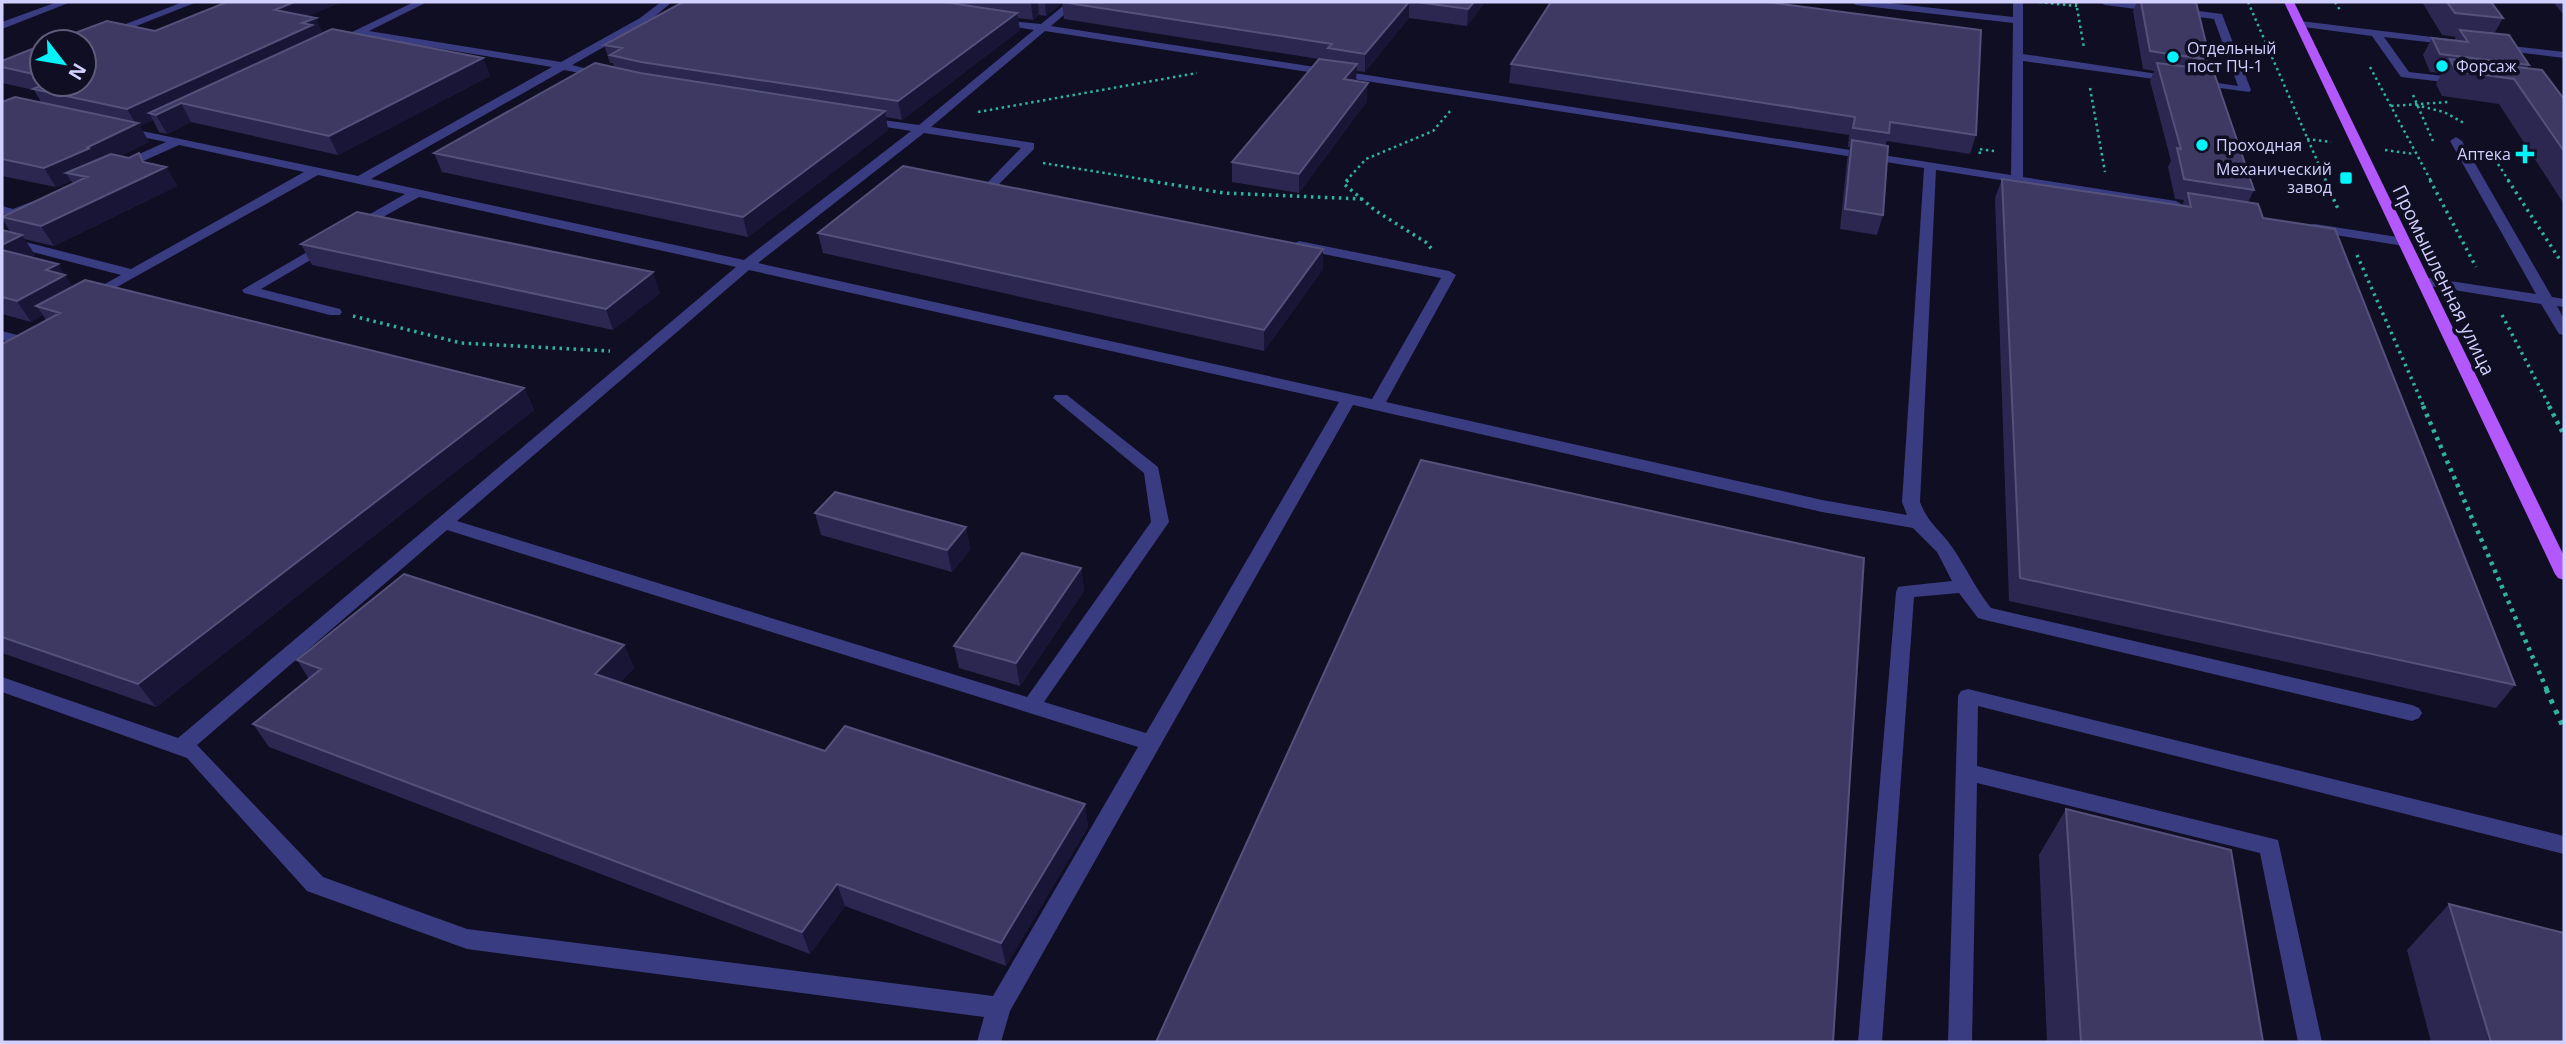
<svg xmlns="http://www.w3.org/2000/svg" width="2566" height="1044" viewBox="0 0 2566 1044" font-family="'Open Sans',sans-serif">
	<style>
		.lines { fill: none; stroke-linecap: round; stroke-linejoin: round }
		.path-far3 { stroke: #2fb3a0; stroke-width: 2.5; stroke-dasharray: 2.5 3.5; stroke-linecap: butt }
		.path-far2 { stroke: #2fb3a0; stroke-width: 3.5; stroke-dasharray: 2.5 4.5; stroke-linecap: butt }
		.path-far1 { stroke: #2fb3a0; stroke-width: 4.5; stroke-dasharray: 3.5 5; stroke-linecap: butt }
		.path { stroke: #2fb3a0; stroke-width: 5; stroke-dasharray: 4.5 7; stroke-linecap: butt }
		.minor { fill: #393c81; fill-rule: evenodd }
		.major { fill: #b258fd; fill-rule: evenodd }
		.wall { fill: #2b2750 }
		.shaded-wall { fill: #191536 }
		.building { fill: #3d3963; stroke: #54517b; stroke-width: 2 }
		.poi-dot { fill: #02f3f8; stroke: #100e22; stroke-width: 2.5 }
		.labels { text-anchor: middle; stroke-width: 7; stroke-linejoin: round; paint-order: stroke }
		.far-poi-label { font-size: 16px; fill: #d1d0ff; stroke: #100e22; text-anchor: start }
		.street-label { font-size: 19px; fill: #d1d0ff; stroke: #100e22 }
	</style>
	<rect width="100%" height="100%" fill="#100e22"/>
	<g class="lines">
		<path class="path-far3" d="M 2039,2 L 2077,6
			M 2076,2 L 2084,48
			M 2248,2 L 2326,181
			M 2335,2 L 2340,10
			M 2370,67 L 2431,181
			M 2090,88 L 2105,172
			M 2413,95 L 2433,141
			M 2416,105 L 2444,112 L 2464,123
			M 2391,106 L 2448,102
			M 978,112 L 1197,73
			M 2307,139 L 2331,142
			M 2385,150 L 2414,154
			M 1980,154 L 1979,149 L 1994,151
			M 1043,163 L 1154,181
			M 2498,164 L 2509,181
			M 1346,181 L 1366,159 L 1433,131 L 1451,110"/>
		<path class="path-far2" d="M 1144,180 L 1224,193 L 1362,199
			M 1348,180 L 1344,184 L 1376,211 L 1427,243 L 1433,251
			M 2325,180 L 2339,211
			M 2430,180 L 2476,267
			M 2508,180 L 2560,260
			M 2357,255 L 2424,407
			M 2502,315 L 2550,407
			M 353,316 L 461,343 L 610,351"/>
		<path class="path-far1" d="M 2423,406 L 2547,690
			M 2549,406 L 2564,435"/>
		<path class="path" d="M 2546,689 L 2564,729"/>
		<path class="minor" d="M 57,2 L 71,2 L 2,29 L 2,22 Z
			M 183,2 L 197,2 L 88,45 L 84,46 L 84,42 L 79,42 Z
			M 414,2 L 427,2 L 369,31 L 561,62 L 640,18 L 661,2 L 672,2 L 648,22 L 572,65 L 607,74 L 607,78 L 564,70 L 371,179 L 744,260 L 911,131 L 861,123 L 861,117 L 919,125 L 1034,30 L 993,23 L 993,19 L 1041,24 L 1068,2 L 1079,2 L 1051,26 L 2011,175 L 2013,23 L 1856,5 L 1851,2 L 1880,2 L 2013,17 L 2013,2 L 2023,2 L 2023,54 L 2238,86 L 2214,19 L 2105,5 L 2100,2 L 2128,2 L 2222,14 L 2251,90 L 2249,92 L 2023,61 L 2023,177 L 2176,201 L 2183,205 L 2181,208 L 1936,170 L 1920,502 C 1929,525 1939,528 1952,547 C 1966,567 1975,588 1991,608 L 2412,705 L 2419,708 L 2422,713 L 2419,718 L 2412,721 L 1985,620 L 1978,618 L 1959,593 L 1914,597 L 1882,1042 L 1858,1042 L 1896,592 L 1898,587 L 1905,586 L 1952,581 L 1937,552 L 1913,528 L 1822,512 L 1353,405 L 1010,1011 L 1001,1042 L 977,1042 L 984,1017 L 467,949 L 307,891 L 187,758 L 2,692 L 2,677 L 178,738 L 736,267 L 419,197 L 356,232 L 351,231 L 351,225 L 405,194 L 318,175 L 90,302 L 83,298 L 85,295 L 121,275 L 2,244 L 2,236 L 131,269 L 304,172 L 179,145 L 121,171 L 115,167 L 117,164 L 166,142 L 118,132 L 118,126 L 358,176 L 552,67 L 357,35 L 352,32 ZM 1045,31 L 1924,168 L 1902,502 L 1907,515 L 1822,500 L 1386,402 L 1456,275 L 1449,271 L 1299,241 L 1292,245 L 1299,249 L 1441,278 L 1372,399 L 758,263 L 924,133 L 1021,148 L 986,184 L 988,187 L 996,187 L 1034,149 L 1034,143 L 931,127 ZM 749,270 L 1339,402 L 1146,733 L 1044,702 L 1169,522 L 1158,467 L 1067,395 L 1055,395 L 1053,398 L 1144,473 L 1151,522 L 1027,697 L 457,521 ZM 447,530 L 1138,747 L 993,996 L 467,929 L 323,877 L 197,745 Z
			M 2300,21 L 2457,40 L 2458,42 L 2453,45 L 2384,37 L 2409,72 L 2461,78 L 2467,81 L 2461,84 L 2401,77 L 2372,36 L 2296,26 L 2296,22 Z
			M 2495,44 L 2564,52 L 2564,58 L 2491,49 L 2490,47 Z
			M 2456,137 L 2462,141 L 2552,297 L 2564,299 L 2564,307 L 2557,306 L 2564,319 L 2564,335 L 2559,334 L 2541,304 L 2423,285 L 2416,281 L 2423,277 L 2536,294 L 2450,141 Z
			M 31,202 L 38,206 L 36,209 L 14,217 L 2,214 L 2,206 L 13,209 Z
			M 2315,224 L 2404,238 L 2411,242 L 2404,246 L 2310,231 L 2310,225 Z
			M 326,241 L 331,242 L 331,248 L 261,289 L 340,309 L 342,312 L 340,315 L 330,315 L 244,293 L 242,290 Z
			M 2,331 L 21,336 L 23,339 L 16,343 L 2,340 Z
			M 1968,689 L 2564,836 L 2564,854 L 1978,706 L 1977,766 L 2278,840 L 2322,1042 L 2298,1042 L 2260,853 L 1977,783 L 1972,1042 L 1948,1042 L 1958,696 L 1961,691 Z"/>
		<path class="major" d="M 2284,2 L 2294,2 L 2564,556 L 2564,580 L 2558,578 L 2555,574 Z"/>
	</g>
	<path class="wall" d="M 227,2 L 342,2 L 308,16 L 323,33 L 483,58 L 490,76 L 338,155 L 191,122 L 167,134 L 159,132 L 153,120 L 140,126 L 149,142 L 120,156 L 129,158 L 139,153 L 144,162 L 166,167 L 177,186 L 54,246 L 24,239 L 35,255 L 31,257 L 58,264 L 72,287 L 524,388 L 534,410 L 156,707 L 2,653 L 2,344 L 46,320 L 43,315 L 31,322 L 2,314 L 2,230 L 11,233 L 2,218 L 2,216 L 73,183 L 71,181 L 56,187 L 2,176 L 2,102 L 41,102 L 34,90 L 2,83 L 2,61 L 42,45 L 42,84 L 84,84 L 155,31 Z
		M 683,2 L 1485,2 L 1467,26 L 1409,18 L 1365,72 L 1356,71 L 1356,81 L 1367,101 L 1299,193 L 1232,182 L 1232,162 L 1319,59 L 1064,19 L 1062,3 L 1046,16 L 1039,15 L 1033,20 L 1018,18 L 1020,30 L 902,120 L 886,117 L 888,130 L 748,237 L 442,172 L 434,153 L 614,68 L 613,63 L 610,63 L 604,45 Z
		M 2137,2 L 2196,2 L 2210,60 L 2205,69 L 2254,190 L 2248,202 L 2263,218 L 2515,685 L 2496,708 L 2009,601 L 1995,198 L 2002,179 L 2182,206 L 2184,200 L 2175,199 L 2168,167 L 2171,161 L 2150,81 L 2154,71 L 2143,69 L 2133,11 Z
		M 2422,2 L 2491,2 L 2503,18 L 2494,34 L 2529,65 L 2527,68 L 2564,99 L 2564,204 L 2499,104 L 2442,96 L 2436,84 L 2442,73 L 2430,72 L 2423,55 L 2432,38 L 2454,40 L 2456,37 L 2442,35 Z
		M 2553,2 L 2564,2 L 2564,15 Z
		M 1511,64 L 1976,135 L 1970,154 L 1887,141 L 1885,146 L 1883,215 L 1877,235 L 1840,229 L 1847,160 L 1850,147 L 1848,147 L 1849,135 L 1509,83 Z
		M 818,233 L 1323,269 L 1264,351 L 823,253 Z
		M 301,244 L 660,293 L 613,330 L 312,265 Z
		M 815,513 L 966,527 L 970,550 L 952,572 L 821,535 Z
		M 1081,568 L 1084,591 L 1020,686 L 959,668 L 954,646 Z
		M 624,645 L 634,668 L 620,682 L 825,751 L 1085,804 L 1088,827 L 1006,966 L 845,906 L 810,954 L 269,747 L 253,724 L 309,679 L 297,660 Z
		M 2066,809 L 2263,1042 L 2047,1042 L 2039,855 Z
		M 2449,904 L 2564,1042 L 2431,1042 L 2407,950 Z"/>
	<path class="shaded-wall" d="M 294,2 L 342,2 L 283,27 L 275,10 Z
		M 1033,2 L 1038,2 L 1039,15 L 1033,20 L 1031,3 Z
		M 1045,2 L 1064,2 L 1062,2 L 1062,3 L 1046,16 Z
		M 1409,2 L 1409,18 L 1365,72 L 1365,54 Z
		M 1474,2 L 1485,2 L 1467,26 L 1468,9 Z
		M 1017,13 L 1020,30 L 902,120 L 898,101 Z
		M 316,18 L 324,35 L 181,103 L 191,122 L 167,134 L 156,115 L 149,113 L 153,120 L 140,126 L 149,142 L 100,166 L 66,173 L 71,181 L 56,187 L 44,168 L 136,124 L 127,109 Z
		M 483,58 L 490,76 L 338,155 L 329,136 Z
		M 1357,64 L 1356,82 L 1344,79 Z
		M 1368,83 L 1367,101 L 1299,193 L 1299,174 Z
		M 885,111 L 888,130 L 748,237 L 743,217 Z
		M 139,153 L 151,174 L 166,167 L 177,186 L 54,246 L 41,226 Z
		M 22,235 L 35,255 L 8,269 L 2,259 L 2,245 Z
		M 1323,249 L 1323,269 L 1264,351 L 1264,330 Z
		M 58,264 L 78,295 L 36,306 L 43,315 L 31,322 L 17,301 L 46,270 Z
		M 653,272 L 660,293 L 613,330 L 606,309 Z
		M 524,388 L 534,410 L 156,707 L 138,684 Z
		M 966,527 L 970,550 L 952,572 L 947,550 Z
		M 1081,568 L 1084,591 L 1020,686 L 1016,663 Z
		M 624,645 L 634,668 L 606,696 L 595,674 Z
		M 1085,804 L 1088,827 L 1006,966 L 1001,943 Z
		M 837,884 L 845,906 L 810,954 L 802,932 Z"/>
	<path class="building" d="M 227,2 L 294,2 L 275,10 L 316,18 L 302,23 L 312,25 L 127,109 L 33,89 L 45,84 L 84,84 L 84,42 L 51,42 L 107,21 L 155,31 Z
		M 683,2 L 944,2 L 1017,13 L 898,101 L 641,62 L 610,55 L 622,48 L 604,45 Z
		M 1062,2 L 1409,2 L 1365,54 L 1328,48 L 1332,44 Z
		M 1417,2 L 1474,2 L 1468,9 Z
		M 1551,2 L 1767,2 L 1981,30 L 1976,135 L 1890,122 L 1889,133 L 1853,128 L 1855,117 L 1511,64 Z
		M 2141,2 L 2196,2 L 2210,60 L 2150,51 Z
		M 2447,2 L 2491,2 L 2503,18 L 2455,13 Z
		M 332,29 L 483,58 L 329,136 L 181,103 L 156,115 L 149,113 Z
		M 2460,30 L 2509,35 L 2529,65 L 2440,54 L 2432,38 L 2468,42 Z
		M 42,45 L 42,76 L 2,67 L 2,61 Z
		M 1319,59 L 1357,64 L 1344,79 L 1368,83 L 1299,174 L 1232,162 Z
		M 2450,59 L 2542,70 L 2564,99 L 2564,151 L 2514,79 L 2456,71 Z
		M 595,63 L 640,73 L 885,111 L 743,217 L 434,153 Z
		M 2157,63 L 2213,70 L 2254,190 L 2184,179 L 2177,148 L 2181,149 Z
		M 15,97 L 138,123 L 86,148 L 90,148 L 44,168 L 2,159 L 2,102 Z
		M 1852,140 L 1888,146 L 1883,215 L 1845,209 Z
		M 139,153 L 143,162 L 166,167 L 41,226 L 2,217 L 87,177 L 66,173 L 111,154 L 129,158 Z
		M 903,166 L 1323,249 L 1264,330 L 818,233 Z
		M 2002,179 L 2191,207 L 2188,193 L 2258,204 L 2263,218 L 2335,229 L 2515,685 L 2020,578 Z
		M 357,212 L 653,272 L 606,309 L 301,244 Z
		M 2,230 L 22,235 L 2,245 Z
		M 2,250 L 58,264 L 46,270 L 65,275 L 17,301 L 2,297 Z
		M 85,280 L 524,388 L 138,684 L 2,637 L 2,344 L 60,313 L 36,306 Z
		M 1421,460 L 1864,558 L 1833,1042 L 1156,1042 Z
		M 835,492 L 966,527 L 947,550 L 815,513 Z
		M 1022,553 L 1081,568 L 1016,663 L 954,646 Z
		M 404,574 L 624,645 L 595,674 L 825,751 L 845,726 L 1085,804 L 1001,943 L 837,884 L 802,932 L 253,724 L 321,669 L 297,660 Z
		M 2066,809 L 2231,850 L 2263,1042 L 2081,1042 Z
		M 2449,904 L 2564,933 L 2564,1042 L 2491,1042 Z"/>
	<g class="poi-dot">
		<circle cx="2173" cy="57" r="7"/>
		<circle cx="2442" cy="66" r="7"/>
		<circle cx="2202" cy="145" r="7"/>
		<path d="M2521.5 143.5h7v7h7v7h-7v7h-7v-7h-7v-7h7z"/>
		<rect x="2339" y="171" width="14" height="14" rx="3.5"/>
	</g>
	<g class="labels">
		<g class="far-poi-label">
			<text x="2187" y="54">Отдельный<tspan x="2187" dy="18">пост ПЧ-1</tspan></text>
			<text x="2456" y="72">Форсаж</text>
			<text x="2216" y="151">Проходная</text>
			<text x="2511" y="160" text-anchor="end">Аптека</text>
			<text x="2332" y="175" text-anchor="end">Механический<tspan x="2332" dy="18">завод</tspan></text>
		</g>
		<g class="street-label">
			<text transform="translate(2444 280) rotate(64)" y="7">Промышленная улица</text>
		</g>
	</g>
	<rect width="2566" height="1044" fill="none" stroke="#d1d0ff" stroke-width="7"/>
	<g transform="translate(63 63) rotate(121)"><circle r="33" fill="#100e22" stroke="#5d5c7a" stroke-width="2"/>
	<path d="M0-5L12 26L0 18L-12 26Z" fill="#02f3f8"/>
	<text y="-10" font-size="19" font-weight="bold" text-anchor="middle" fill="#d1d0ff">N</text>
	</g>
</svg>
